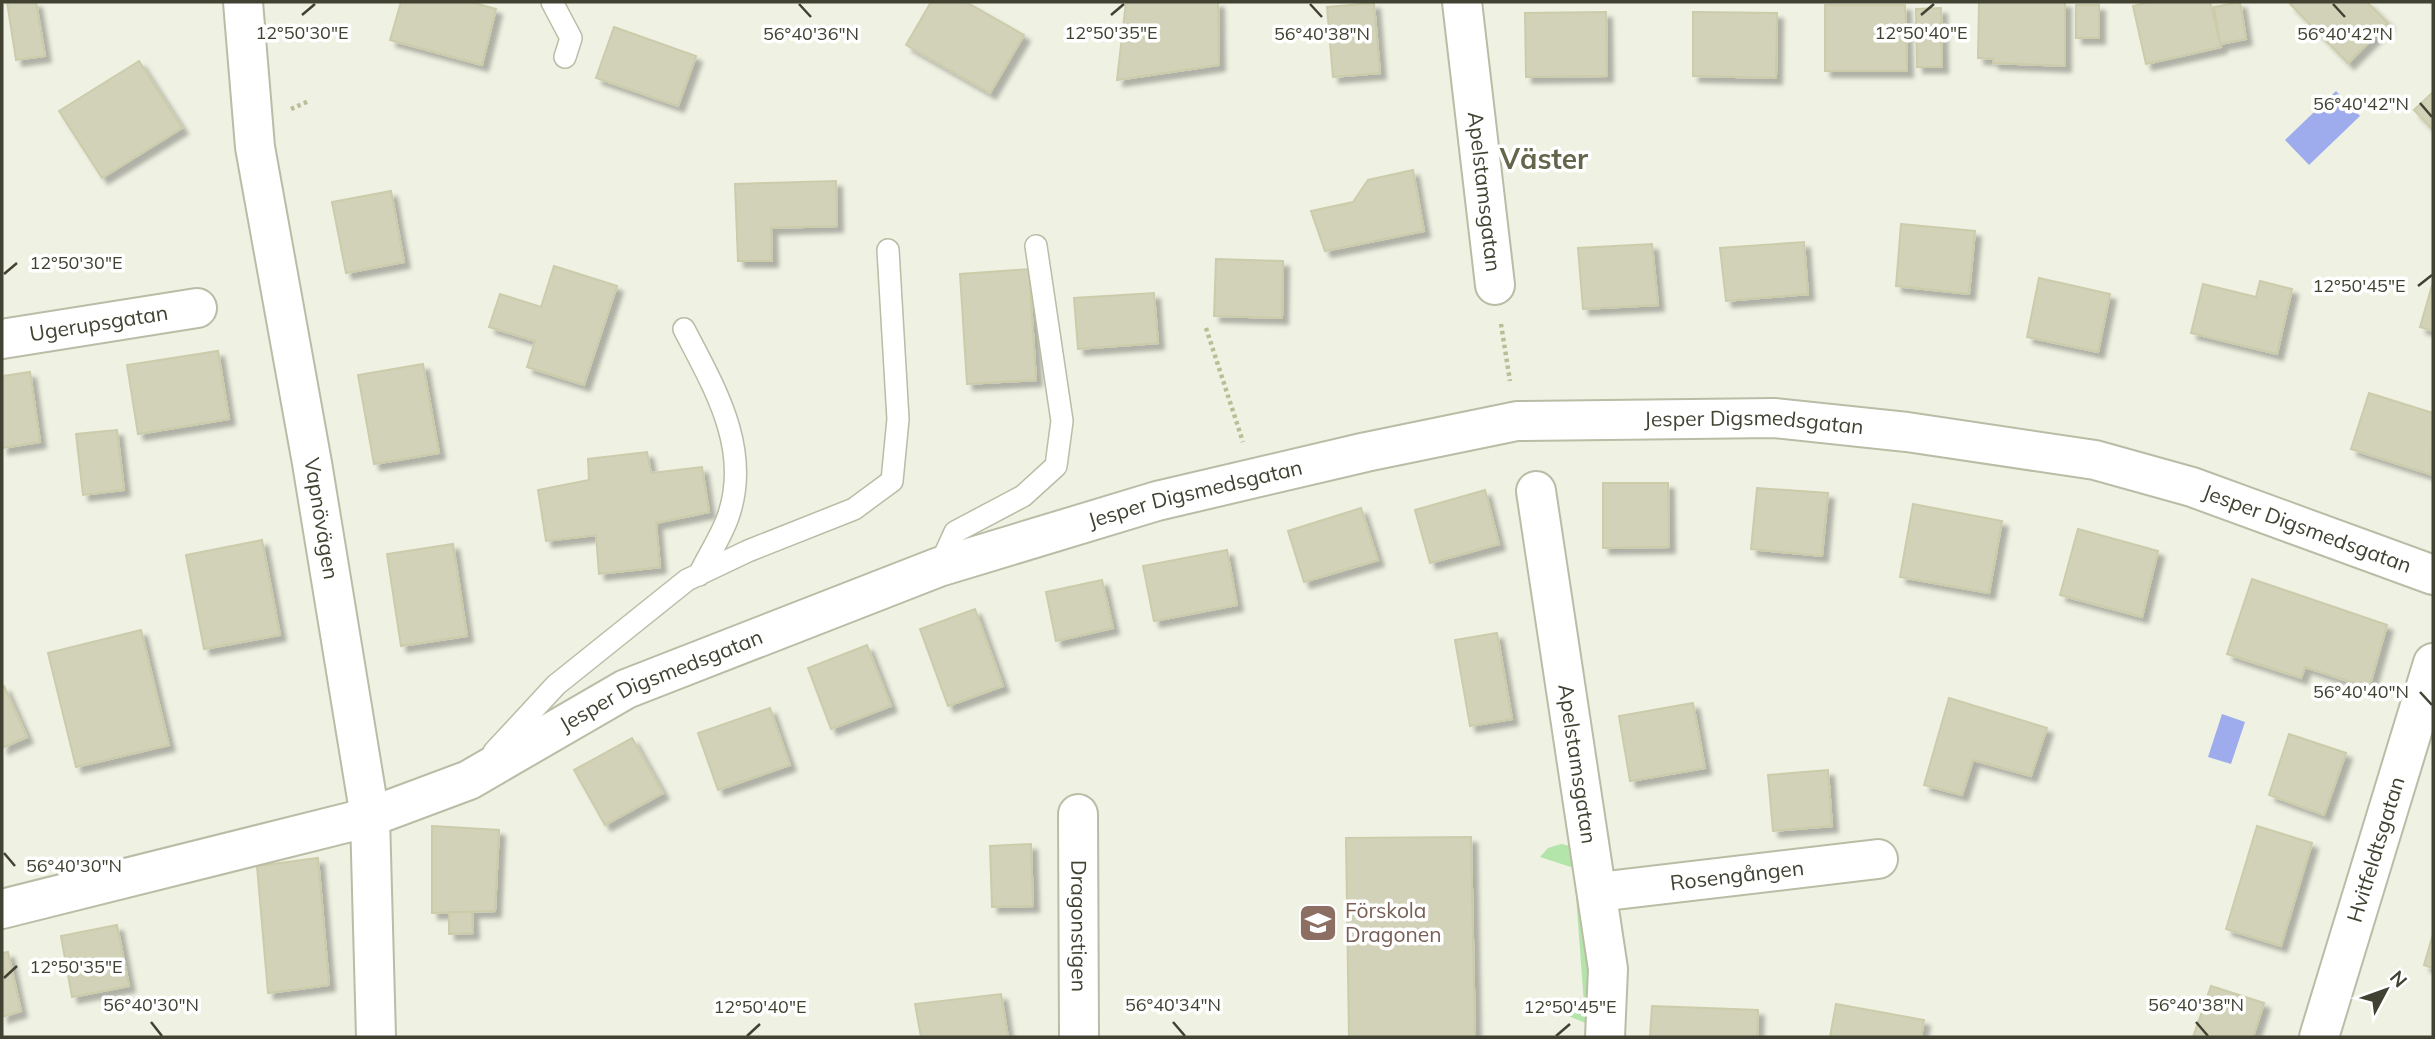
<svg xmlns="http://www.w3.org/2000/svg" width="2435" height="1039" viewBox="0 0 2435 1039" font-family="Mulish,sans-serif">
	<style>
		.green { fill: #b3e5ab }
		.water { fill: #9eacee }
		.building { fill: #d1d2b8; stroke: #ccccab; stroke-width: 2; filter: url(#shadow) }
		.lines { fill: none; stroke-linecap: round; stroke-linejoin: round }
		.lane-casing { stroke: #babca5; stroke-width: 24 }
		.street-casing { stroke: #babca5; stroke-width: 42 }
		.path { stroke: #bbbd97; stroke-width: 4.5; stroke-dasharray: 3.5 3.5; stroke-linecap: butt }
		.lane { stroke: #fff; stroke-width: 21 }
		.street { stroke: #fff; stroke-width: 38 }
		.ticks { fill: none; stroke: #424233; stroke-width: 2.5 }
		.labels { text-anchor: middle; stroke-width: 7; stroke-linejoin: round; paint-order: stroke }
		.street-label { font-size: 21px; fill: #424233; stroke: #fff }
		.education-label { font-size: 21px; fill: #785e54; stroke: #fff; text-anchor: start }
		.district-label { font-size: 28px; font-weight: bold; fill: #64654a; stroke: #fff }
		.ticks-label { font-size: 18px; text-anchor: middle; fill: #424233; stroke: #fff; stroke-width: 7; stroke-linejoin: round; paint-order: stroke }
	</style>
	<defs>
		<filter id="shadow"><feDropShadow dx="6" dy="6" stdDeviation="2" flood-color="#0004"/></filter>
	</defs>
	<rect width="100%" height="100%" fill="#eff1e2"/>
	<path class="green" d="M 1561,844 L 1576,847 L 1600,1016 L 1588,1024 L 1561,1013 L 1552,1000 L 1584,1004 L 1574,868 L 1540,857 L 1548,848 Z"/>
	<path class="water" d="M 2336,91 L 2360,116 L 2309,165 L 2285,140 Z
		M 2222,714 L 2245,722 L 2231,764 L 2208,757 Z"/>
	<path class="building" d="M 7,2 L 36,2 L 45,56 L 16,60 Z
		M 401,2 L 471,2 L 496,9 L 482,65 L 390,40 Z
		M 931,2 L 966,2 L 1024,35 L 990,93 L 906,45 Z
		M 1126,2 L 1218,2 L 1219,65 L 1117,80 Z
		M 1979,2 L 2065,2 L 2065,66 L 1993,63 L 1993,59 L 1978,58 Z
		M 2151,2 L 2210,2 L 2221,47 L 2146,64 L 2133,6 Z
		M 2240,2 L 2246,39 L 2220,44 L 2214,7 Z
		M 2293,2 L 2367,2 L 2388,23 L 2348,63 L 2290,4 Z
		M 1374,3 L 1380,73 L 1333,77 L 1327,7 Z
		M 1825,5 L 1905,5 L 1907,71 L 1825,71 Z
		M 2076,5 L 2099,5 L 2099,38 L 2076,38 Z
		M 1941,8 L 1942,67 L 1917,67 L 1916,9 Z
		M 1606,12 L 1607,76 L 1526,77 L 1525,13 Z
		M 1693,12 L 1777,13 L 1776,78 L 1693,76 Z
		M 614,27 L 696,56 L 678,106 L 596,78 Z
		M 139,61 L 182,128 L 102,178 L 59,111 Z
		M 2433,92 L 2433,130 L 2414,110 Z
		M 1413,170 L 1424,231 L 1325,251 L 1311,211 L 1353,202 L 1368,180 Z
		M 836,181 L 837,226 L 771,228 L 772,261 L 738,261 L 735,184 Z
		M 391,191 L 404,262 L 346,273 L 332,202 Z
		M 1901,224 L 1975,231 L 1969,294 L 1896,286 Z
		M 1804,242 L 1808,294 L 1726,301 L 1720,248 Z
		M 1652,244 L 1658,305 L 1583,309 L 1578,248 Z
		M 1216,259 L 1283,261 L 1282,318 L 1214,316 Z
		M 554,266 L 617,286 L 584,385 L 527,367 L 535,341 L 489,327 L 500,294 L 541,307 Z
		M 1029,269 L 1036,380 L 967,384 L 960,274 Z
		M 2039,278 L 2110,294 L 2098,352 L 2027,337 Z
		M 2260,281 L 2292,289 L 2277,354 L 2191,333 L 2203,284 L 2256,297 Z
		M 2433,282 L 2433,331 L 2420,327 Z
		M 1154,293 L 1158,343 L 1078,349 L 1074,298 Z
		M 218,351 L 229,419 L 138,434 L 127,365 Z
		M 423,364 L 439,453 L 374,464 L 358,375 Z
		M 30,372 L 40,442 L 2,448 L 2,376 Z
		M 2369,393 L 2433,413 L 2432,475 L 2351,449 Z
		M 117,430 L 124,490 L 83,495 L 76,434 Z
		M 647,452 L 651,473 L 702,467 L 709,512 L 656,523 L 660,567 L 599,574 L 596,535 L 546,541 L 538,490 L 589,480 L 588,459 Z
		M 1603,483 L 1668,483 L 1669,547 L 1603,548 Z
		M 1757,488 L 1828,493 L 1822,556 L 1751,549 Z
		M 1485,490 L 1499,544 L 1430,563 L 1415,510 Z
		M 1913,504 L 2002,521 L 1989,593 L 1900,577 Z
		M 1361,508 L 1378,560 L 1304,582 L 1288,531 Z
		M 2078,529 L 2158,551 L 2142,617 L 2060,595 Z
		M 262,540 L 280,635 L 204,649 L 186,555 Z
		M 453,544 L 467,636 L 401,646 L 387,554 Z
		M 1227,550 L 1237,605 L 1154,621 L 1143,566 Z
		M 2252,579 L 2387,625 L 2369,688 L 2305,667 L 2301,678 L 2227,654 Z
		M 1102,580 L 1113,628 L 1056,641 L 1046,592 Z
		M 975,609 L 1003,686 L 948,706 L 920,629 Z
		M 141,630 L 169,745 L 76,767 L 48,653 Z
		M 1497,633 L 1512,719 L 1470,726 L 1455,640 Z
		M 867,645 L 891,706 L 831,729 L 808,668 Z
		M 4,686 L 27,737 L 2,748 L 2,687 Z
		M 1949,698 L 2047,728 L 2031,776 L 1973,760 L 1962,795 L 1924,785 Z
		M 1693,703 L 1705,768 L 1630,781 L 1619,716 Z
		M 770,708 L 790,765 L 718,790 L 698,733 Z
		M 2289,734 L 2346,753 L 2324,815 L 2269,795 Z
		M 632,738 L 663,793 L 605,825 L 574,770 Z
		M 1828,770 L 1832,826 L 1773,831 L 1768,775 Z
		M 432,826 L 499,830 L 495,911 L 432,913 Z
		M 2257,826 L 2312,843 L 2281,946 L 2226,929 Z
		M 1471,837 L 1475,1037 L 1349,1037 L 1346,838 Z
		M 1031,844 L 1033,906 L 992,907 L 990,846 Z
		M 318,858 L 329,985 L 268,993 L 257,866 Z
		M 449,912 L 472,912 L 473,933 L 449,934 Z
		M 117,925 L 129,986 L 72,997 L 61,936 Z
		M 2433,934 L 2433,968 L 2424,965 Z
		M 8,952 L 21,1011 L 2,1017 L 2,953 Z
		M 2211,986 L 2264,1003 L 2253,1037 L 2193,1037 Z
		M 1001,994 L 1008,1037 L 921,1037 L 915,1004 Z
		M 1836,1004 L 1924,1020 L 1921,1037 L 1830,1037 Z
		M 1652,1006 L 1758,1010 L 1757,1037 L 1650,1037 Z"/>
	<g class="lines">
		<g class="lane-casing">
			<path id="lane" d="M 552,2 L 571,38 L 565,57
				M 684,329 C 714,387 752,449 728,517 C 721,537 708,556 699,575
				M 939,567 L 955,532 L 1023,496 L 1056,466 L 1062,421 L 1036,246
				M 494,752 L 556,685 L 687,580 L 748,551 L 854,509 L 892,481 L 898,419 L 888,250"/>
		</g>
		<g class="street-casing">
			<g id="street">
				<path id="s1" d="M 243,2 L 255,147 L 312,463 L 370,817 L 376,1037"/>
				<path id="s2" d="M 1462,2 L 1495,285"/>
				<path id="s3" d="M 2,339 L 197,308"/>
				<path id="s4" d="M 1536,491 L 1608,969 L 1605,1037"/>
				<path id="s5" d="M 1078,814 L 1079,1037"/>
				<path id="s6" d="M 1598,892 L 1878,859"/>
				<path id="s7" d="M 2,909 L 370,817 L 469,780 L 626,689 L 939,567 L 1157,501 L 1366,452 L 1517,421 L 1774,418 L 1907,432 L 2095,460 L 2192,487 L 2433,575"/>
				<path id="s8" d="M 2319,1037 L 2433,663"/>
			</g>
		</g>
		<path class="path" d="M 291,109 L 309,101
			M 1501,324 L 1510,381
			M 1206,328 L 1243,442"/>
		<use href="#lane" class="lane"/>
		<use href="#street" class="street"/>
	</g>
	<path class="ticks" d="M 799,4 L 811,17M 1310,4 L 1322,17M 2333,4 L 2345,17M 302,15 L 315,4M 1111,15 L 1124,4M 1921,15 L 1934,4M 2420,103 L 2432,117M 4,274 L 17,263M 2418,286 L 2432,275M 2420,692 L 2432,705M 4,853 L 15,866M 4,978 L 17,966M 151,1022 L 162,1036M 1173,1022 L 1185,1036M 2196,1022 L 2208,1036M 747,1036 L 760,1024M 1556,1036 L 1570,1024"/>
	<defs>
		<g id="school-square" transform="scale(2.0125)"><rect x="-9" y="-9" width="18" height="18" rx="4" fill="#8d6e63" stroke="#fff"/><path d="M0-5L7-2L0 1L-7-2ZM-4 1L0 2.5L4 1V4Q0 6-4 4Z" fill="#fff"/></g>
	</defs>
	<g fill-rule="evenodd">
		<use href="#school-square" x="1318" y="923"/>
	</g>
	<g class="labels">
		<g class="street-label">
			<text dy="7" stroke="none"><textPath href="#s2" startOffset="191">Apelstamsgatan</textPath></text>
			<text dy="7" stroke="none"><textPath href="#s3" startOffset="98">Ugerupsgatan</textPath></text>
			<text dy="7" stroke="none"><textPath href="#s7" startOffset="1836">Jesper Digsmedsgatan</textPath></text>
			<text dy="7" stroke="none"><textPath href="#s7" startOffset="1269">Jesper Digsmedsgatan</textPath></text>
			<text dy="7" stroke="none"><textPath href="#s1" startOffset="523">Vapnövägen</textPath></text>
			<text dy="7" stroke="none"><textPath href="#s7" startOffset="2403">Jesper Digsmedsgatan</textPath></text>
			<text dy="7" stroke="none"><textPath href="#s7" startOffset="702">Jesper Digsmedsgatan</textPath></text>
			<text dy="7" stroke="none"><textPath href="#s4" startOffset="276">Apelstamsgatan</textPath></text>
			<text dy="7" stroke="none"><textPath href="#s8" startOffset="196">Hvitfeldtsgatan</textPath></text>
			<text dy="7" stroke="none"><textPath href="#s6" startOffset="140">Rosengången</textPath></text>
			<text dy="7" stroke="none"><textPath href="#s5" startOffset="112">Dragonstigen</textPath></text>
		</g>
		<g class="education-label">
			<text x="1345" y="918">Förskola<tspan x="1345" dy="24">Dragonen</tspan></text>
		</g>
		<g class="district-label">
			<text x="1544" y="169">Väster</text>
		</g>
	</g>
	<g class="ticks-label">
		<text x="302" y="39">12°50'30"E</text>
		<text x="1111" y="39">12°50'35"E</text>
		<text x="1921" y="39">12°50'40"E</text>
		<text x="2345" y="40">56°40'42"N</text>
		<text x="811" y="40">56°40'36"N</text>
		<text x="1322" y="40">56°40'38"N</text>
		<text x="2361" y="110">56°40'42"N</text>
		<text x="76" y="269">12°50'30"E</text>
		<text x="2359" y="292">12°50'45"E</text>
		<text x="2361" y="698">56°40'40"N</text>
		<text x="74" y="872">56°40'30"N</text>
		<text x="76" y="973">12°50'35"E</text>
		<text x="151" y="1011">56°40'30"N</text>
		<text x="1173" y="1011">56°40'34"N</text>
		<text x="2196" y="1011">56°40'38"N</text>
		<text x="760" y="1013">12°50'40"E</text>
		<text x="1570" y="1013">12°50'45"E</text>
	</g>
	<rect width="2435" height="1039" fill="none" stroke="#424233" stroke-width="7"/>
	<g transform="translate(2386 990) rotate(49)" stroke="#ffffff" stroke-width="5" paint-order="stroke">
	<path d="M0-5L12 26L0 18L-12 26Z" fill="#424233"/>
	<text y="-10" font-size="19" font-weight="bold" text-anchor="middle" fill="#424233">N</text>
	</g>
</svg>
